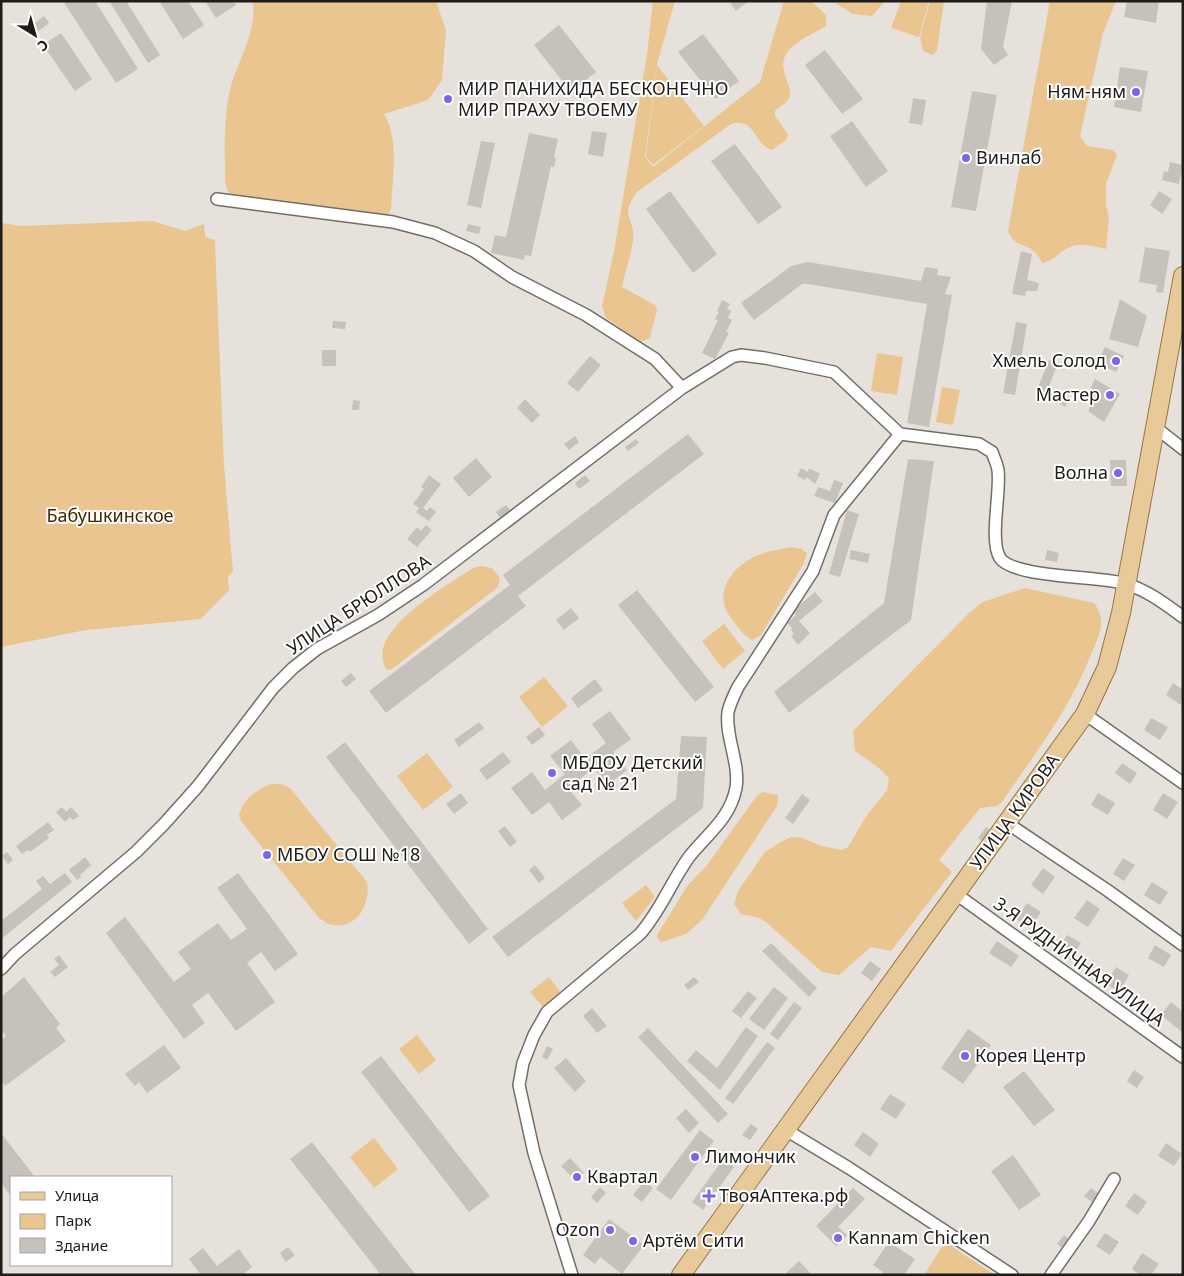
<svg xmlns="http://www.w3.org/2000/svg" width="1184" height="1276" viewBox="0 0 1184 1276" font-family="'Noto Sans',sans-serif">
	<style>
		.green { fill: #eac58f }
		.building { fill: #c6c2bb }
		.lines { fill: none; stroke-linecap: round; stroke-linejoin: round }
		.street-casing { stroke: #716d67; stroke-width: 14 }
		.primary-casing { stroke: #977541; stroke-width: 20 }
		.street { stroke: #fff; stroke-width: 11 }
		.primary { stroke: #e8c99a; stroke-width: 18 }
		.poi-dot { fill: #7a67e3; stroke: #fff; stroke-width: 2 }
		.labels { text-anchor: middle; stroke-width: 4; stroke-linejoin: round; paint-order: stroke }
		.poi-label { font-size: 18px; fill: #1d1c19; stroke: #fff; text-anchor: start }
		.park-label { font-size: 18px; fill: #3f2800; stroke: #fff }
		.street-label { font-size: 18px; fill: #1d1c19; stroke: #fff }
	</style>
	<rect width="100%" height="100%" fill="#e6e1db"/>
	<path class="green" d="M 253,1 L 436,1 L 446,31 L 442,80 L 428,100 L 384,114 C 400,141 392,179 391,209 L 388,215 L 383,218 L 237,198 L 228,192 L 225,182 C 225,150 223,118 231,86 C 239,59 257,31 253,1 Z
		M 653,1 L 675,1 L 657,64 L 645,157 L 653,167 L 760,82 L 784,1 L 811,1 L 826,15 L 826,26 C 813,34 792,42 785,56 C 778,72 794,87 789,98 C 787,103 779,107 775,111 L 775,116 L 788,134 L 786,140 L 772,150 C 753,144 756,117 731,124 L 637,192 C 618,218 636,218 633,240 C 631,256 625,272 622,287 L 655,305 L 657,309 L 650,338 L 640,342 L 606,318 L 602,307 L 614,251 L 647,54 Z
		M 832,1 L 885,1 L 872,16 L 853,14 Z
		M 901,1 L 929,1 L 919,37 L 891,28 Z
		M 930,1 L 944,1 L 937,50 L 933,55 L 923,51 L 920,37 Z
		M 1050,1 L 1116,1 L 1103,33 L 1080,136 L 1087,146 L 1113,150 L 1117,155 L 1106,184 L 1106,205 L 1109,217 L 1106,249 C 1093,246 1078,242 1066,249 C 1055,255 1056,260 1042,263 C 1031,239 1017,252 1008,231 Z
		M 657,65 L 704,126 L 653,165 L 646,157 Z
		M 152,221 L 185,231 L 204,224 L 205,237 L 215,240 L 224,465 L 233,572 L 228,576 L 229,590 L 201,619 L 86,630 L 1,647 L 1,223 L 21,226 Z
		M 877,353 L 903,357 L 897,395 L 871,391 Z
		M 942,387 L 960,390 L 953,425 L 936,422 Z
		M 792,547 L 801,549 L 807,553 L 804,563 L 761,635 L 752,640 C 743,635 737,626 731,618 C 711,591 734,564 761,554 C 771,550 782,549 792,547 Z
		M 480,566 L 492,568 L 500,578 L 498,587 L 392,669 L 387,670 C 362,632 447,586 473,568 Z
		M 1025,588 L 1094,603 C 1099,610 1102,616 1101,625 C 1100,636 1094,647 1090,657 C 1069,710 1034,755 1002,802 L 997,806 L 980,808 L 939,860 L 952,872 L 891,951 L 871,947 L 839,975 L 822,972 L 766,922 L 759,918 L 741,914 L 734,904 L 738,891 L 765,852 L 779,843 L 791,837 L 802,838 L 822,846 L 842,850 L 848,847 L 865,818 L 887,790 L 889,778 L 879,768 L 855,751 L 853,731 L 970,612 L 983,602 Z
		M 724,624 L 745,651 L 723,669 L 702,641 Z
		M 544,677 L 568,706 L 542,727 L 519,697 Z
		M 427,753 L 453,787 L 423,810 L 397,776 Z
		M 272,784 L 282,784 L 290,788 L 367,882 C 371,902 358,929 333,925 C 329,925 324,921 319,918 L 241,821 L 239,816 C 242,800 258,788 272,784 Z
		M 762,792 L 778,795 L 777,806 L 702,920 L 686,934 L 662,942 L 659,941 L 657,935 L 688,885 L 707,865 L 756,797 Z
		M 646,885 L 655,897 L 636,921 L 622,903 Z
		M 549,977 L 561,993 L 543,1007 L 530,992 Z
		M 417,1035 L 436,1060 L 419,1074 L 399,1049 Z
		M 374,1138 L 398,1169 L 374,1188 L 350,1157 Z
		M 948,1244 L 995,1275 L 924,1275 L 942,1247 Z"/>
	<path class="building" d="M 63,1 L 95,1 L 138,69 L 116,83 Z
		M 109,1 L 126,1 L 160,55 L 148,63 Z
		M 159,1 L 188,1 L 204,25 L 183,39 Z
		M 205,1 L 234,1 L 236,5 L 216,18 Z
		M 729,1 L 749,1 L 736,11 Z
		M 987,1 L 1012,1 L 1003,47 L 1008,55 L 994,65 L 981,49 Z
		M 1127,1 L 1159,1 L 1156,23 L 1124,17 Z
		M 44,16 L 49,23 L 36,33 L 31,26 Z
		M 559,25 L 596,72 L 571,92 L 534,45 Z
		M 61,33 L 92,79 L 75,91 L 43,45 Z
		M 703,34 L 739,81 L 715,99 L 678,52 Z
		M 825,50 L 863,99 L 842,114 L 805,65 Z
		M 1120,67 L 1148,71 L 1141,112 L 1114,107 Z
		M 972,91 L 997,95 L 976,211 L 951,207 Z
		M 913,98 L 926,100 L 922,125 L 909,123 Z
		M 852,121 L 888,171 L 866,187 L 830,136 Z
		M 592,131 L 607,133 L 603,157 L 588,154 Z
		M 529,133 L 558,139 L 554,157 L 556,158 L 554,167 L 551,166 L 531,256 L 525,255 L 524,260 L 491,253 L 495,235 L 506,237 Z
		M 481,141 L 495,143 L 481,208 L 467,205 Z
		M 735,144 L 782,207 L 758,224 L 711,161 Z
		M 1170,162 L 1183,165 L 1179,184 L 1162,180 L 1164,171 L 1168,172 Z
		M 670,191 L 717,254 L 693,273 L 646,209 Z
		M 1159,191 L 1172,199 L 1162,214 L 1150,205 Z
		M 468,224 L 481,227 L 479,234 L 466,231 Z
		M 1145,247 L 1170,251 L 1163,293 L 1156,292 L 1157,285 L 1139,282 Z
		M 1021,251 L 1032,254 L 1027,280 L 1039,283 L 1037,291 L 1026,291 L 1025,296 L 1012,294 Z
		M 808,262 L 921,281 L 925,267 L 938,269 L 937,275 L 951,277 L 945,294 L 952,295 L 929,427 L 907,423 L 927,304 L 808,284 L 802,284 L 754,320 L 741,303 L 791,266 Z
		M 1120,299 L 1147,316 L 1138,347 L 1109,339 Z
		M 722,300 L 730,304 L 727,309 L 731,311 L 728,318 L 732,320 L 726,332 L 729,333 L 715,359 L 702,353 L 718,320 L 715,319 L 719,312 L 717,311 Z
		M 333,321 L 346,322 L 345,329 L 332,328 Z
		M 1016,322 L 1027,324 L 1015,395 L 1003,393 Z
		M 1105,347 L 1124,356 L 1116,372 L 1097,363 Z
		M 322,350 L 336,350 L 336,366 L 322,366 Z
		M 590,356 L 601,365 L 578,392 L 567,383 Z
		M 1049,360 L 1058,363 L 1046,394 L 1037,390 Z
		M 1095,379 L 1120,394 L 1104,422 L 1089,412 L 1089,392 Z
		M 1053,391 L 1068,400 L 1065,407 L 1049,397 Z
		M 525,399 L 540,415 L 532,423 L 517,408 Z
		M 353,400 L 360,401 L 359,410 L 352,410 Z
		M 688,434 L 704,454 L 518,596 L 526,606 L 386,713 L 369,691 L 510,585 L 503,575 Z
		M 575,436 L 579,442 L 569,450 L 564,444 Z
		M 636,439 L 639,443 L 628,451 L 625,447 Z
		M 476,458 L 492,477 L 469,497 L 453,478 Z
		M 908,459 L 934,461 L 911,620 L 789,713 L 774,692 L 884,603 Z
		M 1110,460 L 1126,460 L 1127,486 L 1111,486 Z
		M 801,468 L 808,472 L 809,468 L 820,474 L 815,484 L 807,477 L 805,480 L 797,476 Z
		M 429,475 L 441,484 L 423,508 L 427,511 L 430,507 L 436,512 L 429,521 L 416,512 L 419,508 L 413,504 L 424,489 L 421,487 Z
		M 585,475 L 590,481 L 579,489 L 575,483 Z
		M 834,480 L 843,483 L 835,503 L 814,496 L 818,487 L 830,491 Z
		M 506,505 L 511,511 L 501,519 L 496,512 Z
		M 847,510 L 859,514 L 840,577 L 829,574 Z
		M 426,525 L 432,530 L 417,547 L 407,539 L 417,527 L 421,531 Z
		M 851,550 L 870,554 L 868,563 L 849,559 Z
		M 1047,550 L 1059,553 L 1057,562 L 1045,560 Z
		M 637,590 L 714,687 L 695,702 L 618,605 Z
		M 815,592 L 823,601 L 799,621 L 810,633 L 798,645 L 791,636 L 794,634 L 791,630 L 793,629 L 787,623 L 796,615 L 792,611 Z
		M 571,608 L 579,618 L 564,630 L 556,620 Z
		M 351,673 L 356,679 L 346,687 L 341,681 Z
		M 595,679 L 603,690 L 578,708 L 571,698 Z
		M 1173,683 L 1183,690 L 1181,705 L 1166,695 Z
		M 610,711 L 631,739 L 613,752 L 627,770 L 607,786 L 594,768 L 568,788 L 582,805 L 562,820 L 549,802 L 532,815 L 511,788 L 532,772 L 545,790 L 565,774 L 550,756 L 571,740 L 585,759 L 606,743 L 592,724 Z
		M 1151,718 L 1168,727 L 1160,740 L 1144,730 Z
		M 479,722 L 484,728 L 459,747 L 454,740 Z
		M 539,727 L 545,735 L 532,745 L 526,737 Z
		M 681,736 L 707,737 L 703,808 L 508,957 L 492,937 L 676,799 Z
		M 345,742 L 488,929 L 469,944 L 326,757 Z
		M 503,752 L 511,762 L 487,780 L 479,770 Z
		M 1122,763 L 1137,773 L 1130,784 L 1115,773 Z
		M 461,793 L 468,803 L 454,814 L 446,804 Z
		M 1098,793 L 1115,803 L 1108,815 L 1091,805 Z
		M 1163,793 L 1178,802 L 1167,819 L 1153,810 Z
		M 802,794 L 810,800 L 793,824 L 785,818 Z
		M 62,807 L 66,812 L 71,807 L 79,816 L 73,820 L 70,817 L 65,822 L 56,812 Z
		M 48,822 L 54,830 L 47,835 L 49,838 L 30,852 L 28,850 L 22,854 L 16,846 Z
		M 505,826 L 517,842 L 510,847 L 498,831 Z
		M 986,827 L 992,831 L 984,842 L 978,838 Z
		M 7,852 L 13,860 L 8,864 L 2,856 Z
		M 85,857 L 91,865 L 80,875 L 81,877 L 77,880 L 69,870 Z
		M 1123,858 L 1135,865 L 1124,881 L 1113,874 Z
		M 535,865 L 545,878 L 539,883 L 529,870 Z
		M 1043,868 L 1055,877 L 1043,894 L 1031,885 Z
		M 65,873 L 72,882 L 1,939 L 1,921 L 42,889 L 36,881 L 43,876 L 50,884 Z
		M 238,873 L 298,954 L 275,971 L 261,952 L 247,963 L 275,1002 L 236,1031 L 208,993 L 192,1005 L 205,1023 L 184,1039 L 106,933 L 125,917 L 174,982 L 191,969 L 178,952 L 218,923 L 231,940 L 247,929 L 217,888 Z
		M 1152,882 L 1168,892 L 1160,905 L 1144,895 Z
		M 1087,900 L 1100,909 L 1088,927 L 1074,918 Z
		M 1027,903 L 1041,912 L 1030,929 L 1016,919 Z
		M 1067,935 L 1081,943 L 1070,960 L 1057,951 Z
		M 997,941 L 1019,956 L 1011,967 L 989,953 Z
		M 771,943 L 817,988 L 809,997 L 762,951 Z
		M 1155,945 L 1171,955 L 1164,967 L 1148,958 Z
		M 59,955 L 68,967 L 55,977 L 50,972 L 59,965 L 54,959 Z
		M 870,961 L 881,969 L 872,981 L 861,973 Z
		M 1116,967 L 1129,975 L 1119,992 L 1106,984 Z
		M 24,977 L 60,1024 L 56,1028 L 66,1041 L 5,1086 L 1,1081 L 1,1040 L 6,1036 L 1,1029 L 1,997 Z
		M 694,977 L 699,982 L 688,990 L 684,985 Z
		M 774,987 L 788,998 L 764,1030 L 749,1019 Z
		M 748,991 L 757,998 L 741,1018 L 732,1011 Z
		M 794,1002 L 802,1008 L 778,1040 L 770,1034 Z
		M 1171,1002 L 1183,1012 L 1182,1032 L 1161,1015 Z
		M 592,1008 L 607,1026 L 597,1033 L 583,1016 Z
		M 746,1027 L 758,1036 L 720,1090 L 687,1061 L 696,1050 L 717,1068 Z
		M 648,1028 L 728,1114 L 718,1123 L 638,1037 Z
		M 968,1029 L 991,1045 L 963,1084 L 941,1068 Z
		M 767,1042 L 775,1048 L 733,1104 L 725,1098 Z
		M 164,1045 L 181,1068 L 147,1093 L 139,1082 L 135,1086 L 125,1074 Z
		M 547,1046 L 553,1049 L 547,1060 L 542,1057 Z
		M 381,1056 L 490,1196 L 469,1212 L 361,1072 Z
		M 566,1058 L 586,1081 L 575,1092 L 554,1068 Z
		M 1134,1070 L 1144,1077 L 1137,1088 L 1127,1081 Z
		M 1024,1071 L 1055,1110 L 1034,1126 L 1003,1087 Z
		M 890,1094 L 906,1104 L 896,1119 L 880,1109 Z
		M 686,1109 L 699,1123 L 689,1133 L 676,1118 Z
		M 751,1124 L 758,1129 L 750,1140 L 742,1135 Z
		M 700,1130 L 714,1141 L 671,1200 L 656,1189 Z
		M 863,1132 L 879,1144 L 870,1157 L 854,1145 Z
		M 1,1133 L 35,1177 L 11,1177 L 11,1196 L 1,1183 Z
		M 312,1142 L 346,1186 L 416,1275 L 381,1275 L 290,1159 Z
		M 1166,1143 L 1182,1154 L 1174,1166 L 1158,1156 Z
		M 1013,1155 L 1041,1195 L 1019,1210 L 991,1171 Z
		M 570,1158 L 584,1173 L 576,1181 L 561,1166 Z
		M 723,1159 L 734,1167 L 703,1210 L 692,1202 Z
		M 644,1181 L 653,1188 L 642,1202 L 633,1195 Z
		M 600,1187 L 606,1193 L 597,1203 L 591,1197 Z
		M 853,1188 L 865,1199 L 838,1227 L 847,1235 L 836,1246 L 816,1226 Z
		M 1091,1188 L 1100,1195 L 1093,1203 L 1084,1196 Z
		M 1134,1193 L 1147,1202 L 1138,1215 L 1125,1206 Z
		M 609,1219 L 644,1245 L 622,1274 L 600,1257 L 595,1264 L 583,1255 Z
		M 1105,1233 L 1119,1242 L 1110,1255 L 1096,1246 Z
		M 1064,1235 L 1069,1239 L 1062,1248 L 1057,1244 Z
		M 889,1242 L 915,1259 L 904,1275 L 881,1275 L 883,1272 L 873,1265 Z
		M 288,1247 L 295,1255 L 286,1262 L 280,1253 Z
		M 203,1248 L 217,1266 L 239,1249 L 252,1267 L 242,1275 L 201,1275 L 189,1259 Z
		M 1142,1253 L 1159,1264 L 1151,1275 L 1140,1275 L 1132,1269 Z
		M 799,1261 L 812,1275 L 788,1275 L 786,1273 Z"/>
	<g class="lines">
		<g class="street-casing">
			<path id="street" d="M 217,199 L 393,222 L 435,233 L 474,251 L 512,277 L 586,315 L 655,359 L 682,388
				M 1155,427 L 1183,449
				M 1085,714 L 1183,783
				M 1007,823 L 1107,890 L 1183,945
				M 956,894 L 1183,1057
				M 1,969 L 15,954 L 136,852 L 164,824 L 198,786 L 273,688 L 293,668 L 317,649 L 378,615 L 423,585 L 682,388 L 732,357 L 741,355 L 765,358 L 834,372 L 900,434 L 979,444 L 992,452 C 994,458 997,464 998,470 C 1001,491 989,541 1000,558 C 1013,578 1102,576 1126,584 C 1147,590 1165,604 1183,617
				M 786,1130 L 849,1168 L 1012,1275
				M 572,1275 L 534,1153 L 519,1085 L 523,1063 L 534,1035 L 547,1012 L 640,934 C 661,910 671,882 689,857 C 707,834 730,819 736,788 C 740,763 725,737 728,712 C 730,703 734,695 738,687 L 813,571 L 834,515 L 900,434
				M 1051,1275 L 1089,1221 L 1114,1179"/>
		</g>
		<g class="primary-casing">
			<path id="primary" d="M 681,1275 L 1085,714 L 1107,667 L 1121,613 L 1183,276"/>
		</g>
		<use href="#street" class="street"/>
		<use href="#primary" class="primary"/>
	</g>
	<g class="poi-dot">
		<circle cx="1136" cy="92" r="5"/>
		<circle cx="448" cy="99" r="5"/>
		<circle cx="966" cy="158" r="5"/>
		<circle cx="1116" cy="361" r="5"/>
		<circle cx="1110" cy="395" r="5"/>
		<circle cx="1118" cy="473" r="5"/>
		<circle cx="552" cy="773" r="5"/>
		<circle cx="267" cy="855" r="5"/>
		<circle cx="965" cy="1056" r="5"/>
		<circle cx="695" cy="1157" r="5"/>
		<circle cx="577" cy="1177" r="5"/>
		<path d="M706.5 1188.5h5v5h5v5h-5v5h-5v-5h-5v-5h5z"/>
		<circle cx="610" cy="1230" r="5"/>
		<circle cx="838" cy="1238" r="5"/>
		<circle cx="633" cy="1241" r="5"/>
	</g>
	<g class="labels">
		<g class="poi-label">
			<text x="458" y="95">МИР ПАНИХИДА БЕСКОНЕЧНО<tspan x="458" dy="21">МИР ПРАХУ ТВОЕМУ</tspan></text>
			<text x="1126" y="98" text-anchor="end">Ням-ням</text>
			<text x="976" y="164">Винлаб</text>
			<text x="1106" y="367" text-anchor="end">Хмель Солод</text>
			<text x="1100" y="401" text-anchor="end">Мастер</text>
			<text x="1108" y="479" text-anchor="end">Волна</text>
			<text x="562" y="769">МБДОУ Детский<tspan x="562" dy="21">сад № 21</tspan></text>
			<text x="277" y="861">МБОУ СОШ №18</text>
			<text x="975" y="1062">Корея Центр</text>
			<text x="705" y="1163">Лимончик</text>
			<text x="587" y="1183">Квартал</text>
			<text x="719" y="1202">ТвояАптека.рф</text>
			<text x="600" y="1236" text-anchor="end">Ozon</text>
			<text x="848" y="1244">Kannam Chicken</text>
			<text x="643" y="1247">Артём Сити</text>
		</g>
		<g class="park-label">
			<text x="110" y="522">Бабушкинское</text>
		</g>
		<g class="street-label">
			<text transform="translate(359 605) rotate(-33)" y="6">УЛИЦА БРЮЛЛОВА</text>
			<text transform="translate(1015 812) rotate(-54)" y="6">УЛИЦА КИРОВА</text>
			<text transform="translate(1079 962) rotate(36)" y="6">3-Я РУДНИЧНАЯ УЛИЦА</text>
		</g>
	</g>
	<rect width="1184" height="1276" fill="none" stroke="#1d1c19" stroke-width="5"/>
	<rect x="10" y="1176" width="162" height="90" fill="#ffffff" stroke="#a5a4a3"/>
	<rect x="20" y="1192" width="25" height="8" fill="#e8c99a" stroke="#a5a4a3"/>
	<text x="55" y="1201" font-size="15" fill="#1d1c19">Улица</text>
	<rect x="20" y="1214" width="25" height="15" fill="#eac58f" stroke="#a5a4a3"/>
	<text x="55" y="1226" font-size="15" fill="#1d1c19">Парк</text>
	<rect x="20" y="1238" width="25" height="15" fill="#c6c2bb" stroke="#a5a4a3"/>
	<text x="55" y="1251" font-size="15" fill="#1d1c19">Здание</text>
	<g transform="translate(35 35) rotate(143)" stroke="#ffffff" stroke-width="4" paint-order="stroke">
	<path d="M0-4L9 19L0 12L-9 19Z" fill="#1d1c19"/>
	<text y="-8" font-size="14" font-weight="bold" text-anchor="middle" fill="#1d1c19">С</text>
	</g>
</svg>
